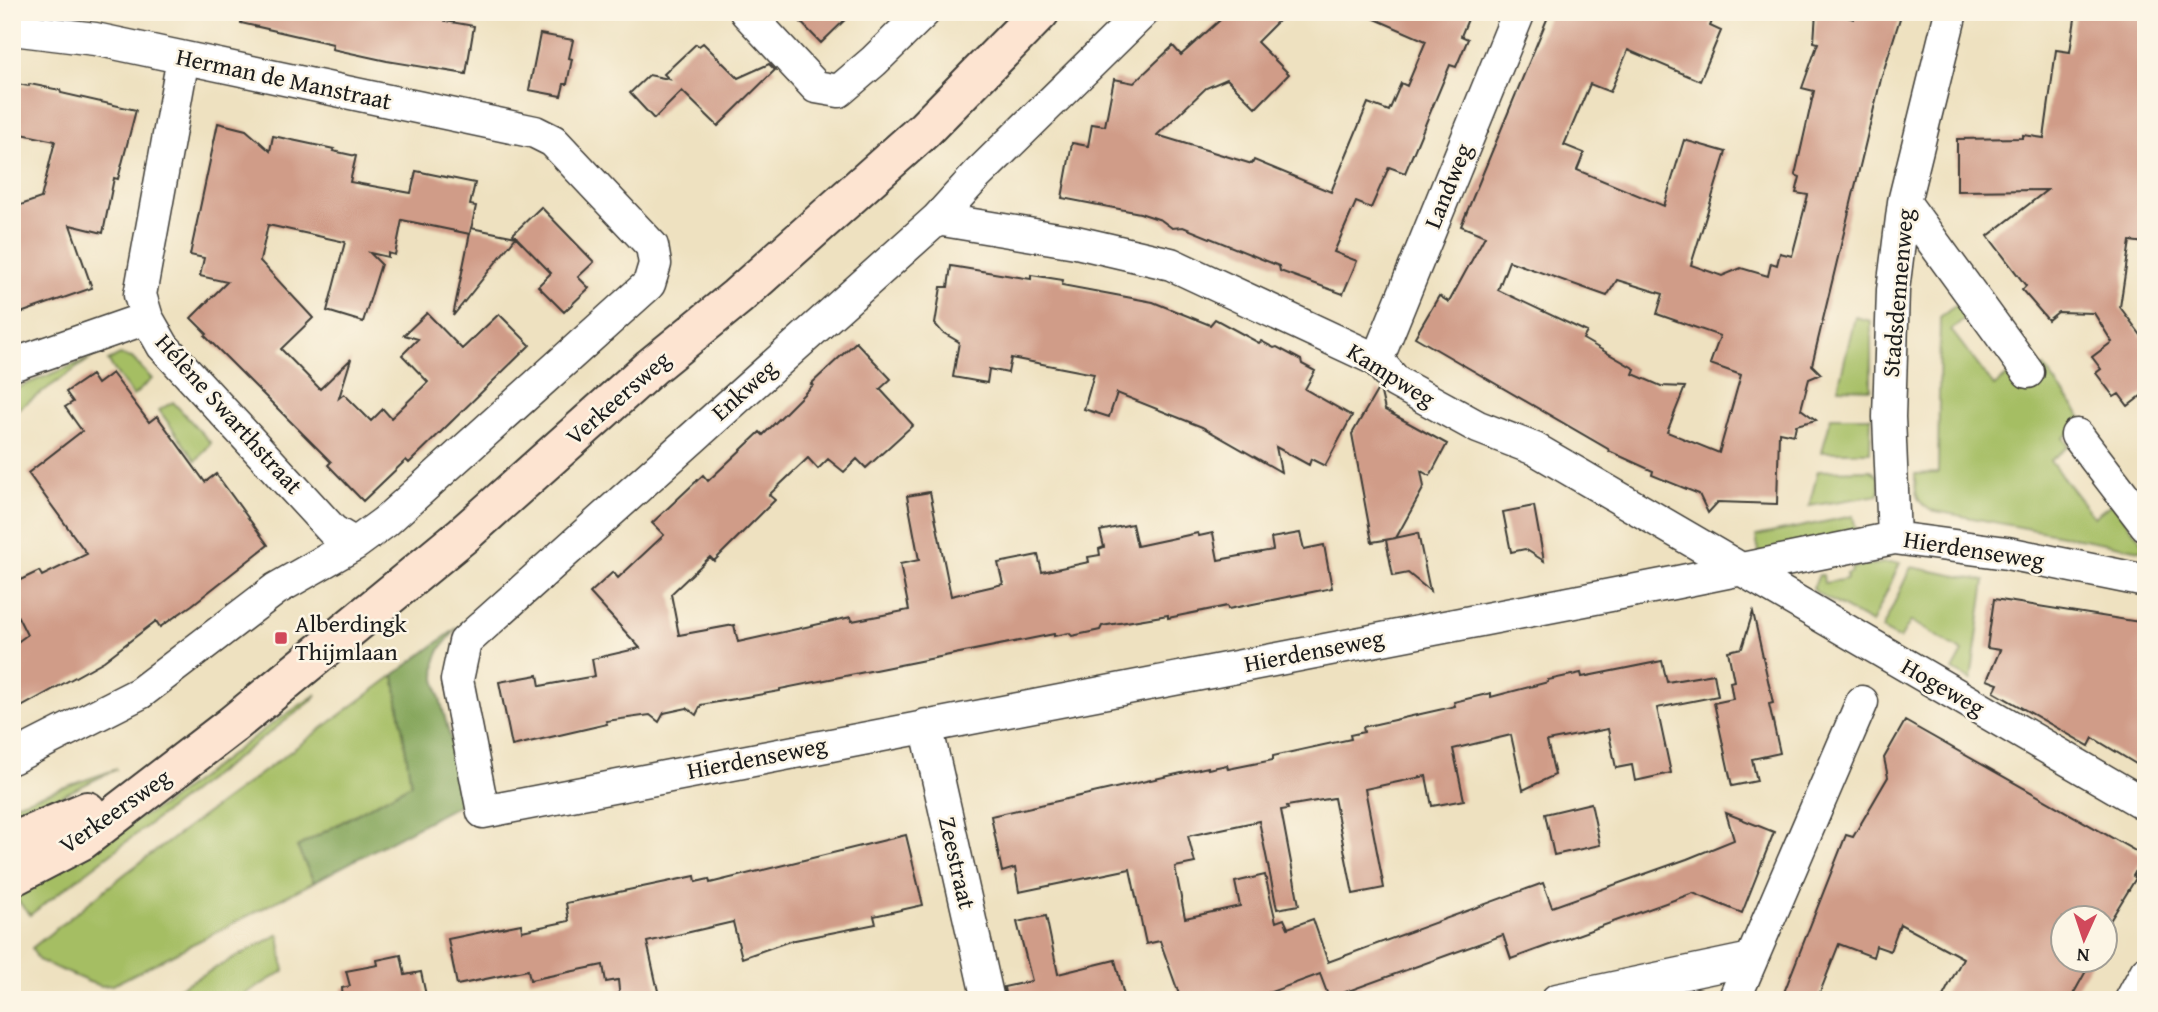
<svg xmlns="http://www.w3.org/2000/svg" width="2158" height="1012" viewBox="0 0 2158 1012" font-family="'Gentium Book Plus',serif">
	<style>
		.green { fill: #a5be64; stroke: #606d40; stroke-width: 2 }
		.forest { fill: #84a55a; stroke: #50603b; stroke-width: 2 }
		.building { fill: #d09c88; fill-rule: evenodd }
		.lines { fill: none; stroke-linecap: round; stroke-linejoin: round }
		.minor-casing { stroke: #3c3a35; stroke-width: 35 }
		.secondary-casing { stroke: #3c3a35; stroke-width: 42 }
		.minor { stroke: #fff; stroke-width: 32 }
		.secondary { stroke: #fde4d1; stroke-width: 38 }
		.poi-dot { fill: #d1495b; stroke: #fcf5e5; stroke-width: 2.5 }
		.labels { text-anchor: middle; stroke-width: 5; stroke-linejoin: round; paint-order: stroke }
		.street-label { font-size: 24px; fill: #1c1c1c; stroke: #fcf5e5 }
		.poi-label { font-size: 24px; fill: #1c1c1c; stroke: #fcf5e5; text-anchor: start }
	</style>
	<rect width="100%" height="100%" fill="#fcf5e5"/>
	<filter id="ink" filterUnits="userSpaceOnUse"><feTurbulence type="fractalNoise" baseFrequency=".0143" numOctaves="2"/><feDisplacementMap in="SourceGraphic" scale="14" xChannelSelector="R" yChannelSelector="G"/><feConvolveMatrix kernelMatrix="1 2 1 2 8 2 1 2 1" color-interpolation-filters="sRGB"/></filter>
	<filter id="wash" filterUnits="userSpaceOnUse"><feTurbulence type="fractalNoise" baseFrequency=".00686" numOctaves="4" result="noise"/><feDisplacementMap in="SourceGraphic" scale="28" xChannelSelector="R" yChannelSelector="G"/><feGaussianBlur stdDeviation="1.57" result="paint"/><feColorMatrix in="noise" values="0 0 0 0 0 0 0 0 0 0 0 0 0 0 0 0 0 1.4 0 .05"/><feComposite in="paint" operator="in"/></filter>
	<g filter="url(#wash)">
		<rect width="100%" height="100%" fill="#eee1c0"/>
		<path class="green" d="M 1959,303 L 1969,315 L 1951,330 L 1994,386 L 2012,372 L 2022,385 L 2044,367 L 2085,422 L 2063,438 L 2069,446 L 2050,461 L 2094,517 L 2112,503 L 2146,547 L 2146,551 L 1930,510 C 1915,501 1915,491 1915,474 L 1938,473 L 1940,317 Z
			M 1855,317 L 1871,321 L 1871,389 L 1838,388 Z
			M 120,355 L 132,358 L 152,379 L 133,396 L 108,361 Z
			M 91,358 L 12,413 L 12,390 Z
			M 173,402 L 211,443 L 196,461 L 159,410 Z
			M 1831,417 L 1871,417 L 1870,452 L 1822,452 Z
			M 1871,470 L 1879,478 L 1879,495 L 1809,506 L 1818,471 Z
			M 1853,516 L 1857,535 L 1759,554 L 1756,536 Z
			M 1884,563 L 1900,563 L 1872,623 L 1817,593 L 1813,588 L 1819,575 L 1823,575 L 1824,583 L 1847,579 L 1846,574 L 1852,573 L 1851,568 Z
			M 1911,567 L 1985,581 L 1971,680 L 1953,670 L 1963,652 L 1911,621 L 1900,639 L 1882,629 Z
			M 394,675 L 411,784 L 297,847 L 314,882 L 113,985 L 101,986 L 89,982 L 38,960 L 32,948 L 126,873 Z
			M 317,694 L 310,702 L 30,915 L 12,894 L 12,889 L 165,804 L 270,725 Z
			M 117,769 L 34,809 L 12,822 L 12,805 Z
			M 279,934 L 284,971 L 235,1000 L 156,1000 Z"/>
		<path class="forest" d="M 457,628 L 441,648 L 436,659 L 435,679 L 462,784 L 462,803 L 314,882 L 297,847 L 411,784 L 394,675 Z"/>
		<g id="blocks">
			<path class="building" d="M 242,12 L 446,12 L 445,21 L 474,26 L 466,74 L 387,61 L 332,49 L 333,44 L 241,23 Z
				M 791,12 L 853,12 L 821,43 Z
				M 1229,12 L 1287,12 L 1257,42 L 1289,74 L 1256,108 L 1227,79 L 1206,88 L 1157,135 L 1252,164 L 1254,160 L 1331,192 L 1368,103 L 1389,111 L 1401,83 L 1407,86 L 1426,41 L 1359,12 L 1471,12 L 1461,36 L 1468,39 L 1456,67 L 1450,65 L 1405,173 L 1389,167 L 1371,208 L 1356,202 L 1334,252 L 1357,261 L 1343,294 L 1280,271 L 1279,266 L 1183,227 L 1172,228 L 1161,220 L 1140,213 L 1062,198 L 1072,143 L 1088,146 L 1092,124 L 1105,126 L 1114,79 L 1134,83 L 1173,46 L 1181,55 Z
				M 1550,12 L 1716,12 L 1710,26 L 1721,31 L 1700,81 L 1628,50 L 1610,92 L 1590,84 L 1564,145 L 1584,153 L 1577,170 L 1664,206 L 1684,140 L 1726,152 L 1691,265 L 1722,276 L 1741,268 L 1768,276 L 1771,263 L 1777,265 L 1780,253 L 1792,256 L 1808,195 L 1796,193 L 1800,177 L 1795,175 L 1814,91 L 1802,88 L 1818,43 L 1814,42 L 1816,12 L 1831,12 L 1854,19 L 1856,12 L 1902,12 L 1881,79 L 1812,365 L 1821,374 L 1809,379 L 1801,409 L 1816,420 L 1796,425 L 1794,435 L 1779,432 L 1777,504 L 1718,502 L 1708,513 L 1699,494 L 1652,475 L 1653,471 L 1609,451 L 1608,449 L 1415,337 L 1439,296 L 1449,302 L 1485,236 L 1461,226 ZM 1509,261 L 1607,296 L 1617,280 L 1663,294 L 1657,314 L 1720,336 L 1710,364 L 1741,375 L 1719,453 L 1667,432 L 1685,387 L 1661,386 L 1633,374 L 1635,369 L 1583,339 L 1587,332 L 1498,290 Z
				M 2076,12 L 2146,12 L 2146,243 L 2130,241 L 2120,307 L 2146,342 L 2146,392 L 2128,406 L 2119,394 L 2114,397 L 2096,373 L 2101,369 L 2092,357 L 2112,342 L 2094,313 L 2058,312 L 2048,320 L 2022,290 L 2026,286 L 1988,236 L 2047,190 L 1957,191 L 1957,139 L 2023,138 L 2023,135 L 2044,138 L 2056,50 L 2070,52 Z
				M 540,34 L 573,40 L 569,58 L 572,59 L 567,84 L 564,84 L 561,96 L 529,90 Z
				M 703,43 L 738,78 L 769,64 L 775,70 L 718,126 L 682,91 L 654,119 L 630,93 L 649,75 L 669,79 L 664,74 L 696,44 L 699,46 Z
				M 12,83 L 28,86 L 30,84 L 60,90 L 61,93 L 136,110 L 118,179 L 114,178 L 103,233 L 70,225 L 92,288 L 12,316 L 12,208 L 41,198 L 55,141 L 12,132 Z
				M 218,123 L 246,130 L 270,151 L 273,136 L 334,149 L 333,151 L 356,156 L 350,182 L 411,193 L 416,171 L 475,183 L 470,205 L 476,206 L 470,234 L 402,220 L 395,255 L 388,253 L 388,257 L 370,253 L 381,264 L 363,322 L 327,311 L 345,242 L 268,225 L 260,261 L 313,318 L 281,349 L 320,389 L 351,359 L 339,398 L 344,394 L 371,421 L 383,409 L 391,418 L 428,382 L 402,355 L 418,339 L 404,335 L 427,313 L 462,349 L 499,314 L 530,345 L 409,463 L 406,460 L 363,501 L 328,465 L 331,462 L 205,336 L 207,334 L 191,318 L 227,282 L 200,276 L 204,258 L 190,255 Z
				M 541,207 L 594,262 L 578,277 L 589,288 L 564,312 L 538,286 L 551,273 L 513,234 Z
				M 471,228 L 516,237 L 453,316 Z
				M 951,266 L 1031,279 L 1031,275 L 1063,280 L 1062,285 L 1153,302 L 1210,325 L 1215,319 L 1259,343 L 1261,341 L 1274,348 L 1277,347 L 1301,360 L 1302,364 L 1315,371 L 1305,389 L 1352,416 L 1325,466 L 1311,459 L 1309,465 L 1276,447 L 1281,472 L 1202,427 L 1117,393 L 1109,417 L 1084,409 L 1094,374 L 1011,358 L 1008,373 L 989,369 L 987,383 L 953,377 L 959,342 L 942,332 L 935,324 L 941,287 L 948,287 Z
				M 856,342 L 891,379 L 880,389 L 913,425 L 866,468 L 857,459 L 844,472 L 828,459 L 818,469 L 808,458 L 769,495 L 775,500 L 714,561 L 710,557 L 671,594 L 679,635 L 734,625 L 738,642 L 851,617 L 852,621 L 909,610 L 900,564 L 919,560 L 907,496 L 930,492 L 951,596 L 1003,584 L 998,563 L 1038,555 L 1042,572 L 1089,562 L 1088,557 L 1100,555 L 1099,549 L 1104,547 L 1100,531 L 1132,524 L 1137,546 L 1198,533 L 1199,536 L 1213,533 L 1218,560 L 1273,550 L 1271,538 L 1300,533 L 1304,549 L 1324,545 L 1332,588 L 1228,609 L 1227,606 L 1168,618 L 1168,615 L 1102,626 L 1100,630 L 1072,636 L 1069,633 L 1054,636 L 1054,634 L 780,689 L 780,691 L 701,705 L 696,715 L 687,708 L 664,713 L 659,722 L 650,715 L 606,721 L 607,724 L 512,746 L 499,682 L 538,675 L 540,686 L 595,676 L 592,659 L 640,648 L 590,593 L 613,572 L 618,578 L 664,535 L 652,523 L 703,475 L 708,481 L 760,432 L 763,435 L 813,385 L 811,384 Z
				M 112,373 L 149,422 L 157,416 L 205,482 L 216,474 L 268,545 L 192,605 L 160,627 L 156,621 L 104,661 L 12,712 L 12,646 L 27,635 L 12,605 L 12,584 L 39,571 L 42,576 L 87,554 L 28,473 L 82,431 L 65,407 L 73,402 L 66,392 L 91,375 L 97,384 Z
				M 1378,389 L 1381,393 L 1385,410 L 1447,444 L 1430,476 L 1421,471 L 1424,487 L 1396,538 L 1372,542 L 1352,434 Z
				M 1534,506 L 1544,561 L 1525,549 L 1511,552 L 1503,512 Z
				M 1418,533 L 1430,591 L 1408,573 L 1393,576 L 1386,540 Z
				M 1994,599 L 2146,623 L 2146,770 L 2093,738 L 2089,746 L 1994,692 L 1998,684 L 1987,680 L 2000,650 L 1987,648 Z
				M 1753,612 L 1773,703 L 1769,704 L 1780,753 L 1752,759 L 1757,781 L 1732,786 L 1714,703 L 1733,699 L 1730,682 L 1734,681 L 1728,651 L 1742,648 Z
				M 1662,661 L 1667,682 L 1714,674 L 1718,696 L 1657,708 L 1671,773 L 1635,781 L 1632,765 L 1616,768 L 1608,729 L 1547,741 L 1555,775 L 1523,790 L 1511,735 L 1453,749 L 1464,800 L 1432,806 L 1426,776 L 1365,789 L 1384,888 L 1353,894 L 1334,798 L 1287,806 L 1288,809 L 1281,810 L 1299,905 L 1277,909 L 1259,821 L 1188,836 L 1195,863 L 1175,867 L 1185,918 L 1240,906 L 1235,882 L 1265,875 L 1276,922 L 1284,919 L 1288,928 L 1313,919 L 1328,962 L 1543,883 L 1552,907 L 1687,859 L 1734,840 L 1726,813 L 1774,832 L 1742,913 L 1693,893 L 1511,959 L 1503,935 L 1329,998 L 1320,974 L 1249,1000 L 1181,1000 L 1160,941 L 1146,944 L 1130,869 L 1019,892 L 1015,868 L 1002,872 L 991,816 L 1208,767 L 1208,769 L 1227,765 L 1228,769 L 1273,760 L 1273,756 L 1351,739 L 1350,735 L 1364,732 L 1363,727 L 1443,709 L 1455,706 L 1454,702 L 1491,693 L 1491,697 L 1548,682 L 1548,680 L 1581,673 L 1582,677 Z
				M 1905,721 L 2144,856 L 2133,876 L 2136,878 L 2105,929 L 2105,918 L 2063,918 L 2063,960 L 2087,960 L 2091,962 L 2070,1000 L 1941,1000 L 1963,958 L 1900,924 L 1890,951 L 1876,946 L 1873,957 L 1839,944 L 1817,1000 L 1781,1000 L 1846,835 L 1853,837 L 1888,777 L 1884,758 Z
				M 1591,803 L 1600,845 L 1554,855 L 1545,814 Z
				M 906,835 L 923,905 L 874,916 L 876,924 L 790,941 L 742,958 L 733,922 L 647,942 L 660,1000 L 620,1000 L 618,980 L 606,982 L 603,965 L 530,980 L 528,970 L 457,985 L 448,939 L 521,924 L 522,931 L 569,921 L 566,903 L 695,876 L 696,882 L 709,879 L 710,883 Z
				M 1046,916 L 1058,974 L 1115,960 L 1125,1000 L 1006,1000 L 1004,987 L 1032,981 L 1017,922 Z
				M 401,955 L 405,975 L 421,972 L 427,1000 L 343,1000 L 342,988 L 350,986 L 346,971 L 378,965 L 377,960 Z"/>
		</g>
	</g>
	<g filter="url(#ink)">
		<use href="#blocks" fill-opacity="0" stroke="#3c3a35" stroke-width="2"/>
		<g class="lines">
			<g class="minor-casing">
				<path id="minor" d="M 746,12 L 816,87 L 839,91 L 874,61 L 924,12
					M 1143,12 L 977,175 L 937,219 L 465,642 L 457,680 L 483,812 L 1673,583 L 1894,538 L 2007,553 L 2146,581
					M 12,29 L 95,39 L 535,132 L 553,141 L 652,246 L 655,264 L 649,284 L 385,522 L 355,544 L 276,589 L 140,693 L 12,758
					M 183,58 L 140,295 L 147,318 L 163,346 L 333,531 L 355,544
					M 1904,202 L 2028,372
					M 937,219 L 1076,242 L 1171,264 L 1377,360 L 1396,382 L 1478,427 L 1535,449 L 2146,805
					M 1377,360 L 1519,12
					M 12,365 L 147,318
					M 2077,435 L 2146,525
					M 1894,538 L 1889,417 L 1893,290 L 1904,202 L 1951,12
					M 926,725 L 988,1000
					M 1557,1000 L 1751,959
					M 1734,1000 L 1862,702
					M 2131,1000 L 2146,972"/>
			</g>
			<g class="secondary-casing">
				<path id="secondary" d="M 12,842 L 87,811
					M 12,877 L 81,841 L 232,725 L 463,535 L 651,367 L 737,297 L 924,130 L 1040,12"/>
			</g>
			<use href="#minor" class="minor"/>
			<use href="#secondary" class="secondary"/>
		</g>
	</g>
	<rect class="poi-dot" x="274" y="631" width="14" height="14" rx="3.5"/>
	<g class="labels">
		<g class="street-label">
			<text transform="translate(284 79) rotate(12)" y="8">Herman de Manstraat</text>
			<text transform="translate(1448 186) rotate(-68)" y="8">Landweg</text>
			<text transform="translate(1898 293) rotate(-85)" y="8">Stadsdennenweg</text>
			<text transform="translate(1391 375) rotate(32)" y="8">Kampweg</text>
			<text transform="translate(744 390) rotate(-42)" y="8">Enkweg</text>
			<text transform="translate(618 398) rotate(-41)" y="8">Verkeersweg</text>
			<text transform="translate(229 414) rotate(48)" y="8">Hélène Swarthstraat</text>
			<text transform="translate(1974 550) rotate(9)" y="8">Hierdenseweg</text>
			<text transform="translate(1314 651) rotate(-11)" y="8">Hierdenseweg</text>
			<text transform="translate(1943 687) rotate(30)" y="8">Hogeweg</text>
			<text transform="translate(757 758) rotate(-11)" y="8">Hierdenseweg</text>
			<text transform="translate(115 811) rotate(-35)" y="8">Verkeersweg</text>
			<text transform="translate(957 863) rotate(77)" y="8">Zeestraat</text>
		</g>
		<g class="poi-label">
			<text x="295" y="632">Alberdingk<tspan x="295" dy="28">Thijmlaan</tspan></text>
		</g>
	</g>
	<rect width="2158" height="1012" fill="none" stroke="#fcf5e5" stroke-width="42"/>
	<g transform="translate(2084 939) rotate(183)"><circle r="33" fill="#fcf5e5" stroke="#a29e95" stroke-width="2"/>
	<path d="M0-5L12 26L0 18L-12 26Z" fill="#d1495b"/>
	<text y="-10" font-size="19" font-weight="bold" text-anchor="middle" fill="#1c1c1c">N</text>
	</g>
</svg>
